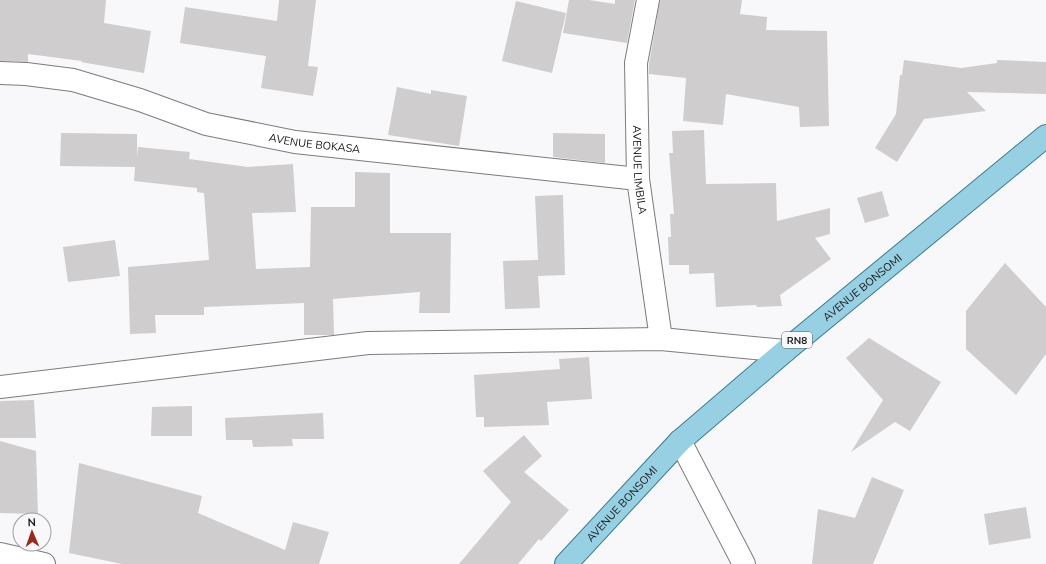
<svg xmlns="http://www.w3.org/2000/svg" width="1046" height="564" viewBox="0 0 1046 564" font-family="'Nunito Sans',sans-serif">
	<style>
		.building { fill: #cfcdce }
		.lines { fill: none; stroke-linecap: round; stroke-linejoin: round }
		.street-casing { stroke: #7c7c7e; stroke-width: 24 }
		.primary-casing { stroke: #3c7b8e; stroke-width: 24 }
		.street { stroke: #fff; stroke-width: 22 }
		.primary { stroke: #96d0e2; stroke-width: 22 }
		.labels { text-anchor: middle; stroke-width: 3; stroke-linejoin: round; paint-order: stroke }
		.shield { fill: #f8f8fa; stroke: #5b5b5c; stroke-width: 1 }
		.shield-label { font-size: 10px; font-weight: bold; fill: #181818 }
		.street-label { font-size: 11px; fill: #181818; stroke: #f8f8fa }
	</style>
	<rect width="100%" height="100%" fill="#f8f8fa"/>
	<path class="building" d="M 0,0 L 106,0 L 104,23 L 151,31 L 144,73 L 81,62 L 82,61 L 28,54 L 28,62 L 0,61 Z
		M 279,0 L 316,0 L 308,66 L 318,67 L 313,96 L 261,88 L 266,56 L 180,43 L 185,7 L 277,21 Z
		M 569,0 L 589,0 L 615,4 L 615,0 L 635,0 L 627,43 L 563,33 Z
		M 660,0 L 742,0 L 740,14 L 767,17 L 766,30 L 827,31 L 829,126 L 800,127 L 799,107 L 726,94 L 723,125 L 683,121 L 686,78 L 649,74 L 649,64 Z
		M 516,1 L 566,13 L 552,73 L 502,61 Z
		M 904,60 L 961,68 L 997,63 L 997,60 L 1046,62 L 1046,94 L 967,92 L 986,111 L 924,119 L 897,162 L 875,148 L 896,114 L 900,75 L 902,75 Z
		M 397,87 L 431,94 L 431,90 L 467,96 L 459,146 L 388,135 Z
		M 704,130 L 706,184 L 776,183 L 777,221 L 830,208 L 830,234 L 815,238 L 831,259 L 780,295 L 782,306 L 757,307 L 756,305 L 716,307 L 714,273 L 689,274 L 689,265 L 669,265 L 668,237 L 671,237 L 670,214 L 674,214 L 669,153 L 673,153 L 672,131 Z
		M 61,133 L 137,134 L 137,158 L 138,147 L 190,152 L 189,159 L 248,167 L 293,164 L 296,212 L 252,213 L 256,269 L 310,267 L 311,207 L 355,207 L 355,172 L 390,173 L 390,233 L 451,233 L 450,313 L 419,313 L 420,292 L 333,299 L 334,335 L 304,335 L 304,303 L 204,307 L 204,315 L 155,315 L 156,333 L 130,334 L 128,267 L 209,260 L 204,193 L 197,192 L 197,188 L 134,181 L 135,167 L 60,166 Z
		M 553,133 L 605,134 L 605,163 L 553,157 Z
		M 882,191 L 889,216 L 865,223 L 857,198 Z
		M 563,195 L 565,275 L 538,276 L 540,308 L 505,309 L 503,261 L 538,260 L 535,196 Z
		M 115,240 L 120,276 L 68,282 L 63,247 Z
		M 1005,263 L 1046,307 L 1046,354 L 1016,395 L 966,349 L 966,311 Z
		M 869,338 L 941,382 L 910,431 L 895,422 L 851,452 L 883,400 L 846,358 Z
		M 589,357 L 592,399 L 547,402 L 549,425 L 484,427 L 484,417 L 476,417 L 474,375 L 560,369 L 559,359 Z
		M 34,400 L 36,438 L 0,438 L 0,401 Z
		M 192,406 L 192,436 L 151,436 L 152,407 Z
		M 323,413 L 324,439 L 292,439 L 293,446 L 253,447 L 252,440 L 226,440 L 225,418 Z
		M 524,435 L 542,456 L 524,472 L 569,510 L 541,541 L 539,539 L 518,564 L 459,564 L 511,502 L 483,471 Z
		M 0,441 L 36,451 L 38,514 L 0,513 Z
		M 79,463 L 202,496 L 198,513 L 285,550 L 293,522 L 329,532 L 319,564 L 122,564 L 69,553 Z
		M 872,477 L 904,490 L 873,564 L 812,564 L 818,509 L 855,518 Z
		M 1026,507 L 1031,538 L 989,545 L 984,514 Z"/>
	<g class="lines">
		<g class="street-casing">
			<g id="street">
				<path id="s1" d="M 648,0 L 636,63 L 638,179 L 661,339"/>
				<path id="s2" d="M 0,73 L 26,74 L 73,80 L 140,100 L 206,124 L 295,142 L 638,179"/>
				<path d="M 0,387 L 368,343 L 661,339 L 785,351"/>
				<path d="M 680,441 L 744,564"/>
				<path d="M 0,554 L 44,564"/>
			</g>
		</g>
		<g class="primary-casing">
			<g id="primary">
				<path id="s3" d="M 566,564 L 680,441 L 785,351 L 1046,136"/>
			</g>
		</g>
		<use href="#street" class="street"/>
		<use href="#primary" class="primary"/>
	</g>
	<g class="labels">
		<rect class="shield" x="782" y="332" width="30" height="16" rx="3"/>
		<g class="shield-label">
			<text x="797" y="344">RN8</text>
		</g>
		<g class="street-label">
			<text dy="4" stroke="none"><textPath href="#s2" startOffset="324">AVENUE BOKASA</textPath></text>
			<text dy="4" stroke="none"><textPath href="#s1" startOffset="171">AVENUE LIMBILA</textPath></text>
			<text dy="4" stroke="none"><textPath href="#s3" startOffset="406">AVENUE BONSOMI</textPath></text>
			<text dy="4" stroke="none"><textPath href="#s3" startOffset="82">AVENUE BONSOMI</textPath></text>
		</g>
	</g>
	<g transform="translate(32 532) rotate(358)"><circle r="19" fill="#f8f8fa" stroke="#9e9ea0"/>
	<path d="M0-3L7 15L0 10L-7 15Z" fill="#952b1d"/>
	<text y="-6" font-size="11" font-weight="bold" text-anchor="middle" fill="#181818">N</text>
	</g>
</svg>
